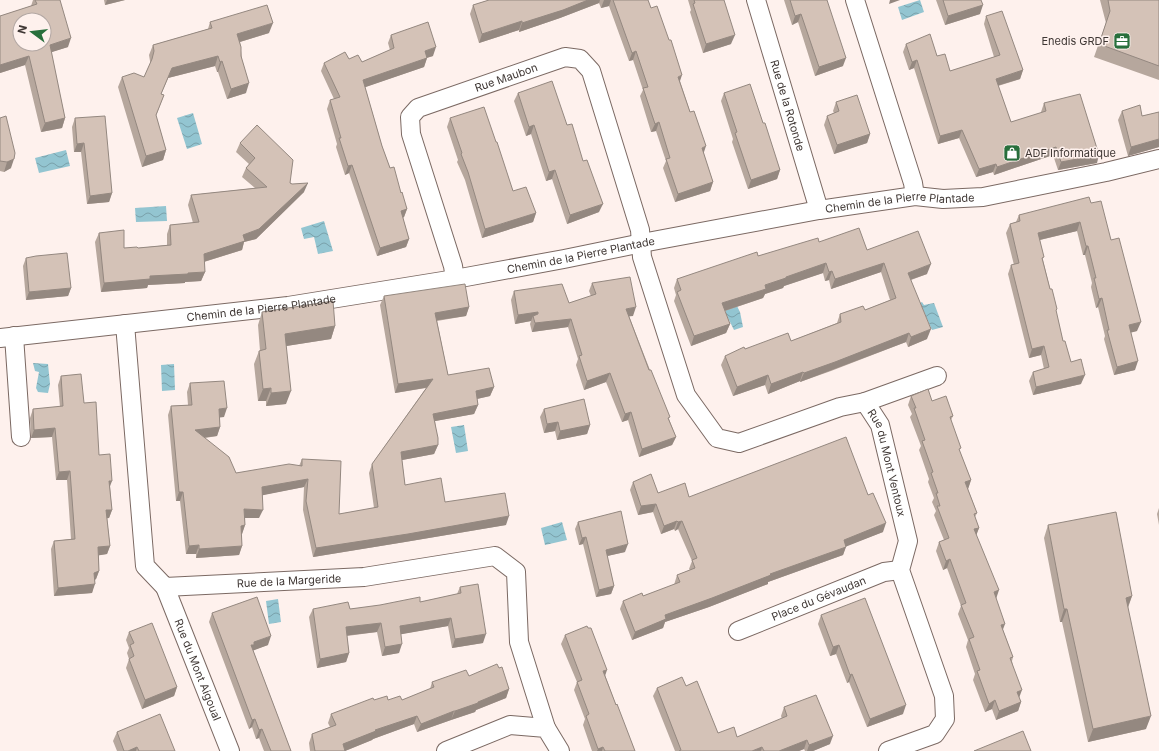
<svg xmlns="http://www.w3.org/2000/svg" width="1159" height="751" viewBox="0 0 1159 751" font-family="Inter,sans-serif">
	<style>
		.water { fill: url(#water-waves) }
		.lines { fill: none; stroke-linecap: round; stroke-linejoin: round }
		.minor-casing { stroke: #7b6963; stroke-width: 20 }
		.minor { stroke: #fff; stroke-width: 18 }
		.wall { fill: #b6a79d }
		.shaded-wall { fill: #948880 }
		.building { fill: #d4c2b7; stroke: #948880; fill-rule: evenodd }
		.labels { text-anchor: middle; stroke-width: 3; stroke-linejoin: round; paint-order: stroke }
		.poi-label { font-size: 11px; fill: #3f3734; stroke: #fef1ed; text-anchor: end }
		.street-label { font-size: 11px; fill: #3f3734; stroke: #fef1ed }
	</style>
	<defs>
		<pattern id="water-waves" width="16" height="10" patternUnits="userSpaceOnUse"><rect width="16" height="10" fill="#93c5d1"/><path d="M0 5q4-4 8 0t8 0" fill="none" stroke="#79a1aa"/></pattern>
	</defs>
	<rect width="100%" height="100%" fill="#fef1ed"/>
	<path class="water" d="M 920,0 L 924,12 L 902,20 L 898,7 Z
		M 193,113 L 202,144 L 187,149 L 177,118 Z
		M 66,150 L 70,166 L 39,173 L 35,158 Z
		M 166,206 L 167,221 L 136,222 L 135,208 Z
		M 324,221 L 333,251 L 318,254 L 314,237 L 304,239 L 301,228 Z
		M 734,300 L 740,312 L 743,327 L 734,330 L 726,314 L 725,303 Z
		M 922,302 L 924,305 L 934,303 L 943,327 L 932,330 L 920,303 Z
		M 33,363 L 48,364 L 50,384 L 48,393 L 38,392 L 36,388 L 39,372 L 35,371 Z
		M 174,364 L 175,390 L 162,391 L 161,365 Z
		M 464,425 L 468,451 L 456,453 L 451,427 Z
		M 562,522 L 567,540 L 545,545 L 541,528 Z
		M 278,599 L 281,622 L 269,624 L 266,601 Z"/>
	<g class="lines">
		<g class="minor-casing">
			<g id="minor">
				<path id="s1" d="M 756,0 L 819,210"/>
				<path d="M 855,0 L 913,183 L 915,196"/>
				<path id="s2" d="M 455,279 L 453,266 L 411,134 L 410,117 L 418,108 L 565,57 L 580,59 L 591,71 L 640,230 L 642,257 L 686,395 L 717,438 L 739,443 L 840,407 L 865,402 L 880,425 L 908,541 L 900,570 L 944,696 L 945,719 L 935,734 L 888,751"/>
				<path id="s3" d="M 125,324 L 145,566 L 165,587 L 364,577 L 495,556 L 516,572 L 519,642 L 546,728"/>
				<path d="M 14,336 L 21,437"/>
				<path id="s4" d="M 0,338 L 288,306 L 455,279 L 564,259 L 642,243 L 819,210 L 915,196 L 943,199 L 983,197 L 1106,172 L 1159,159"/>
				<path d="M 865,402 L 937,376"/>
				<path id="s5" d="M 165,587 L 230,751"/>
				<path id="s6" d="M 738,631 L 884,572 L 900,570"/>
				<path d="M 446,751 L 510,725 L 546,728 L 560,751"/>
			</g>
		</g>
		<use href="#minor" class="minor"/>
	</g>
	<path class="wall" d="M 33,0 L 60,0 L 68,47 L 51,52 L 65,118 L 62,128 L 41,132 L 25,65 L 0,73 L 0,16 L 31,6 Z
		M 104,0 L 125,0 L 105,5 Z
		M 489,0 L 648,0 L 651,8 L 680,81 L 713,182 L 710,191 L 675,202 L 663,168 L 666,161 L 656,131 L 651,132 L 640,96 L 643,90 L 633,60 L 629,61 L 609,6 L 601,8 L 599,3 L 560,18 L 519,32 L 519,30 L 479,43 L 470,14 L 473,5 Z
		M 688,0 L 724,0 L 731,44 L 703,53 L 690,12 L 691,10 Z
		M 784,0 L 827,0 L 843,66 L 815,76 L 798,22 L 792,25 Z
		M 936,0 L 981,0 L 980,14 L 945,25 Z
		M 1100,0 L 1159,0 L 1159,80 L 1094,57 L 1106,23 Z
		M 986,16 L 1023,70 L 1020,79 L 998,86 L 1011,122 L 1041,113 L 1041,112 L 1044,103 L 1097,163 L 1058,170 L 1053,155 L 994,175 L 993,172 L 976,177 L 959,138 L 938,144 L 914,68 L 909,70 L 903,52 L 906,44 L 937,56 L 950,71 L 994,57 L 984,24 Z
		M 210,22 L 269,33 L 240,42 L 246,93 L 227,99 L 218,72 L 217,72 L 215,66 L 168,78 L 161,94 L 164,95 L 156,116 L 166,150 L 163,160 L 142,167 L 118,87 L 122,77 L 144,77 L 150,64 L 150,61 L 149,55 L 153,45 L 208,29 Z
		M 391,35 L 433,56 L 427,58 L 424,67 L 365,87 L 382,146 L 390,168 L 401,193 L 407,209 L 404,217 L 403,218 L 409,239 L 406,247 L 377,256 L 349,173 L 345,175 L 336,147 L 337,144 L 327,109 L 330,100 L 334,99 L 321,71 L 324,63 L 349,59 L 362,62 L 390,50 L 388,43 Z
		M 518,93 L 567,125 L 599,212 L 567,224 L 552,179 L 546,181 L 531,134 L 526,136 L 514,101 Z
		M 724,93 L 763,123 L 780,170 L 777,179 L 748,189 L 732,142 L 733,139 L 721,101 Z
		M 836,102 L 870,134 L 867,143 L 834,154 L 824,125 L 827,116 L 834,113 L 833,111 Z
		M 1122,111 L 1142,116 L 1159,112 L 1159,147 L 1128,156 L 1118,120 Z
		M 0,118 L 11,168 L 4,172 L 0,171 Z
		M 75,118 L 112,193 L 109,202 L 87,204 L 81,152 L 74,152 L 72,127 Z
		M 450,118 L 513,191 L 536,213 L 533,222 L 482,238 L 465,180 L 457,162 L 458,160 L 447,127 Z
		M 240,143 L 292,184 L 304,192 L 256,239 L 244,242 L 242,250 L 204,262 L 205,272 L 201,281 L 185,282 L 185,283 L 148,285 L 147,288 L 101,292 L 95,242 L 99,233 L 124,248 L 138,248 L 167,245 L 167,234 L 170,225 L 193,223 L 188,205 L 191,195 L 255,188 L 242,177 L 246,168 L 249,164 L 236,152 Z
		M 1091,203 L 1111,240 L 1137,331 L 1131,332 L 1135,370 L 1114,375 L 1104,339 L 1105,336 L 1098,307 L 1096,308 L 1091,287 L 1092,283 L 1085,255 L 1083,255 L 1077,231 L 1040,240 L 1043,260 L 1063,341 L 1071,362 L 1081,384 L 1033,395 L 1029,381 L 1033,372 L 1044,369 L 1041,355 L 1029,358 L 1008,274 L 1011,265 L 1014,265 L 1006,233 L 1010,224 L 1016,222 L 1019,215 Z
		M 819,242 L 867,250 L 927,274 L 911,280 L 927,339 L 908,347 L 906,342 L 831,371 L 800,382 L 800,381 L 768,394 L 765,385 L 733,396 L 721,365 L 725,356 L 745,349 L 791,341 L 837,323 L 840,314 L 865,310 L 890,300 L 881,272 L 831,289 L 829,280 L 825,281 L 823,273 L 784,286 L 783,288 L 765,294 L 763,298 L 725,311 L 730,324 L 726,333 L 691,346 L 674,301 L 676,295 L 674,288 L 677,279 L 758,256 Z
		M 26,258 L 71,288 L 68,296 L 26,300 L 23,266 Z
		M 592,283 L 633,316 L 629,316 L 676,437 L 672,445 L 639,457 L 628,420 L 622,422 L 606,382 L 584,390 L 576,365 L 578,359 L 568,327 L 532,332 L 530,324 L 531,321 L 515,324 L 511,300 L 514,291 L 569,303 L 591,296 L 589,291 Z
		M 384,296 L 469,307 L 466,316 L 437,321 L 448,375 L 494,387 L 490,396 L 477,399 L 478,405 L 474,414 L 435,421 L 438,445 L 434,454 L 402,460 L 405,485 L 445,502 L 506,525 L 405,542 L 313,557 L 303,510 L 304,487 L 262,495 L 259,518 L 245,518 L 245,525 L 242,534 L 241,534 L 242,546 L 239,555 L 196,558 L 196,554 L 186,554 L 180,501 L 176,501 L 168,415 L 171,406 L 188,405 L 187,392 L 190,383 L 224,417 L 220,417 L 220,427 L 217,436 L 205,438 L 236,473 L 299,466 L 302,459 L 339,514 L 374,508 L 369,473 L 372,464 L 426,388 L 395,393 L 380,305 Z
		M 262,312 L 335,326 L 331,339 L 286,346 L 286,404 L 266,406 L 266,401 L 258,401 L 254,364 L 259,351 L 260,351 L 258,325 Z
		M 61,376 L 84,403 L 99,455 L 110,487 L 112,510 L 109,518 L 107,518 L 110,546 L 107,554 L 99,555 L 99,571 L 96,579 L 95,580 L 92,593 L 54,596 L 51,549 L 54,541 L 71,539 L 67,480 L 56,480 L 52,437 L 31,438 L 30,418 L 33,409 L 60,407 L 58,385 Z
		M 911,396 L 932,401 L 953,416 L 951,420 L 960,452 L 971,480 L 968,489 L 977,513 L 975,517 L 979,528 L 976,535 L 996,598 L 1003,630 L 1013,657 L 1012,661 L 1019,698 L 1021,702 L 1018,711 L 996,720 L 992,709 L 985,712 L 973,680 L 975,674 L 966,647 L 968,640 L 958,614 L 961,606 L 947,568 L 943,570 L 936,551 L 939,542 L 944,540 L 934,515 L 936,511 L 932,502 L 934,498 L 928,482 L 929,479 L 919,450 L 921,446 L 910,417 L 912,414 L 908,405 Z
		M 544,409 L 590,425 L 587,434 L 557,440 L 555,431 L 544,433 L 540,417 Z
		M 633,482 L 658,493 L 689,497 L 868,495 L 883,532 L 846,546 L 843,555 L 768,582 L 768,584 L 709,607 L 665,622 L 663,628 L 632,640 L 620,609 L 623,601 L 643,596 L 674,585 L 677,575 L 690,570 L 689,569 L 692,561 L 678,529 L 675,531 L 674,529 L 661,534 L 653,512 L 638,515 L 630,490 Z
		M 1159,508 L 1159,525 L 1157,514 Z
		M 578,522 L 625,552 L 607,556 L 614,586 L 611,594 L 596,597 L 583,544 L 579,545 L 575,529 Z
		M 1048,525 L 1132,596 L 1128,608 L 1146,729 L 1088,742 L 1062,622 L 1060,622 L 1044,538 Z
		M 460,587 L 483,643 L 452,648 L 448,626 L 401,634 L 399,653 L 382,656 L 377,632 L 347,636 L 349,653 L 346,662 L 317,668 L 309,617 L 313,609 L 350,609 L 420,602 L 457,594 Z
		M 212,613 L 268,645 L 253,650 L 291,751 L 264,751 L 259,738 L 256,739 L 252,727 L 249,729 L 209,622 Z
		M 821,615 L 903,714 L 867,727 L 849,682 L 847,683 L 836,654 L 830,656 L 818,624 Z
		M 129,632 L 177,687 L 174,696 L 142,709 L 126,668 L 129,659 L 127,653 L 129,648 L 126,640 Z
		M 565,635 L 605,675 L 616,705 L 635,751 L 592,751 L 583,725 L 585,719 L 574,690 L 577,682 L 561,644 Z
		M 469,676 L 509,689 L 506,698 L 476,710 L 475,712 L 451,720 L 417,732 L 414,724 L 373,739 L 372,740 L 345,751 L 310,751 L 309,743 L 312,734 L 330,727 L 328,723 L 331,714 L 374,700 L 402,700 L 430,689 L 432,682 Z
		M 686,686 L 718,733 L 737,737 L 782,719 L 781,716 L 784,707 L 830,744 L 813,751 L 805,751 L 804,749 L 799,751 L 675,751 L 653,696 L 657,688 Z
		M 117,732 L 175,751 L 117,751 L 113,741 Z"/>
	<path class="shaded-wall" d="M 107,0 L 125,0 L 105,5 Z
		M 588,0 L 600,0 L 599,3 L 560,18 L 519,32 L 522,23 Z
		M 604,0 L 611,0 L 609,6 L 601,8 Z
		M 890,0 L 900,0 L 889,4 Z
		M 983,5 L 980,14 L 945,25 L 948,16 Z
		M 801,14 L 798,22 L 792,25 L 795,16 Z
		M 522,21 L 519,30 L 479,43 L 482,34 Z
		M 273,23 L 269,33 L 233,44 L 237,34 Z
		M 735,35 L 731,44 L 703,53 L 706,44 Z
		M 71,38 L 68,47 L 46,54 L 50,45 Z
		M 436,47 L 433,56 L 422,59 L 425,51 Z
		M 636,51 L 633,60 L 629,61 L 632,53 Z
		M 29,56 L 25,65 L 0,73 L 0,65 Z
		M 218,56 L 215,66 L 168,78 L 157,104 L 172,68 Z
		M 427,58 L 424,67 L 360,89 L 363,80 Z
		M 846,58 L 843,66 L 815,76 L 819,67 Z
		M 917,60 L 914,68 L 909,70 L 912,62 Z
		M 222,61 L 218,72 L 217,72 L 220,62 Z
		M 1023,70 L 1020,79 L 993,87 L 996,79 Z
		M 682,75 L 679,84 L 678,77 Z
		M 249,83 L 246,93 L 227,99 L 231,89 Z
		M 65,118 L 62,128 L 41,132 L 45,123 Z
		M 659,122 L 656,131 L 651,132 L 655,124 Z
		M 534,125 L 531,134 L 526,136 L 529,127 Z
		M 962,130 L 959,138 L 938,144 L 940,136 Z
		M 870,134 L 867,143 L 834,154 L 837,145 Z
		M 1159,139 L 1159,147 L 1128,156 L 1131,147 Z
		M 84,143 L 81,152 L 74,152 L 77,144 Z
		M 706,146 L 703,155 L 702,148 Z
		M 1056,147 L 1053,155 L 994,175 L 997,167 Z
		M 166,150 L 163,160 L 142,167 L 146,156 Z
		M 1099,155 L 1097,163 L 1058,170 L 1061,162 Z
		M 14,159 L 11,168 L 4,172 L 7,162 Z
		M 996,164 L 993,172 L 976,177 L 979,169 Z
		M 352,165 L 349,173 L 345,175 L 348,166 Z
		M 555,170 L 552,179 L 546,181 L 549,172 Z
		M 780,170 L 777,179 L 748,189 L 751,180 Z
		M 713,182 L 710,191 L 675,202 L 678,194 Z
		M 308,183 L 304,192 L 256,239 L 244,242 L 242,250 L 200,263 L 204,254 L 243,235 Z
		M 112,193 L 109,202 L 87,204 L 90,196 Z
		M 603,204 L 599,212 L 567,224 L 570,215 Z
		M 407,209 L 404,217 L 398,219 L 401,211 Z
		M 536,213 L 533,222 L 482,238 L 485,229 Z
		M 1080,222 L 1077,231 L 1035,241 L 1038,233 Z
		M 409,239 L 406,247 L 377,256 L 380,248 Z
		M 1086,246 L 1088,246 L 1085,255 L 1083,255 Z
		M 826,263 L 823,273 L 784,286 L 783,288 L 765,294 L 763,298 L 718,313 L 722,303 L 786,277 Z
		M 884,263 L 881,272 L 831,289 L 835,279 Z
		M 931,264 L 927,274 L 904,282 L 908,273 Z
		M 832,271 L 829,280 L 825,281 L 829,272 Z
		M 205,272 L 201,281 L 185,282 L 185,283 L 148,285 L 147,288 L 101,292 L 104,283 L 150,276 Z
		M 71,288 L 68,296 L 26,300 L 29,292 Z
		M 1102,298 L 1098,307 L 1096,308 L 1099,299 Z
		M 469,307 L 466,316 L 432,321 L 435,313 Z
		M 636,307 L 633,316 L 623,317 L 626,309 Z
		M 538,312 L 535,321 L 533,316 L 531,321 L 515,324 L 518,315 Z
		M 571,319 L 568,327 L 532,332 L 535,323 Z
		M 1141,322 L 1137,331 L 1126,334 L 1129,325 Z
		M 730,324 L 726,333 L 691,346 L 694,336 Z
		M 335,326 L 331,339 L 280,347 L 285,334 Z
		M 931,329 L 927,339 L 908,347 L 911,337 Z
		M 909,333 L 906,342 L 800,382 L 804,373 Z
		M 1044,346 L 1041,355 L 1029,358 L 1032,349 Z
		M 1138,361 L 1135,370 L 1114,375 L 1117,367 Z
		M 803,372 L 800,381 L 768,394 L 771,384 Z
		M 610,373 L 606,382 L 584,390 L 587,381 Z
		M 768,375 L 765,385 L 733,396 L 737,387 Z
		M 1085,375 L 1081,384 L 1033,395 L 1036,387 Z
		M 433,379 L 430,387 L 395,393 L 398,384 Z
		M 494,387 L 490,396 L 472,400 L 476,391 Z
		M 271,388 L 266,401 L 258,401 L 263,389 Z
		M 291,391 L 286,404 L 266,406 L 271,393 Z
		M 478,405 L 474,414 L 430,422 L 433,414 Z
		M 227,408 L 224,417 L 216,418 L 219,409 Z
		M 631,412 L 628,420 L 622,422 L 625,414 Z
		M 558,422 L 555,431 L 544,433 L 547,424 Z
		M 590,425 L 587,434 L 557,440 L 560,431 Z
		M 220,427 L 217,436 L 192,439 L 195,430 Z
		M 55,428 L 52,437 L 31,438 L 34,430 Z
		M 676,437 L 672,445 L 639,457 L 642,449 Z
		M 438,445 L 434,454 L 397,461 L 401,452 Z
		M 70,471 L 67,480 L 56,480 L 59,472 Z
		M 308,479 L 304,487 L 259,496 L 262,487 Z
		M 971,480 L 968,489 L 965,482 Z
		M 109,481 L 112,481 L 109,489 Z
		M 179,492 L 183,492 L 180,501 L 176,501 Z
		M 656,504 L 653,512 L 638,515 L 641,506 Z
		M 244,509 L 263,510 L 259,518 L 241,518 Z
		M 106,510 L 112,510 L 109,518 L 103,519 Z
		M 509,516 L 506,525 L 405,542 L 313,557 L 316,548 Z
		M 677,521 L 674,529 L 661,534 L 664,526 Z
		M 682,521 L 678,529 L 675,531 L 678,522 Z
		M 886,523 L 883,532 L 840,549 L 844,540 Z
		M 245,525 L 242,534 L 238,534 L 241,526 Z
		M 979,528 L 976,536 L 974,529 Z
		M 586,537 L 583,544 L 579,545 L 582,538 Z
		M 628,544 L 625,552 L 603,557 L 606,550 Z
		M 199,545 L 196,554 L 186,554 L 189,546 Z
		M 110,546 L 107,554 L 95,556 L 98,547 Z
		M 242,546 L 239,555 L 196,558 L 199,549 Z
		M 846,547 L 843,555 L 768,582 L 768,584 L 709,607 L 665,622 L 663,628 L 632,640 L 635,632 L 665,615 L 770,574 Z
		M 950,559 L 947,568 L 943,570 L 946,561 Z
		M 99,571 L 96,579 L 91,581 L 94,573 Z
		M 95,584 L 92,593 L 54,596 L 58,588 Z
		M 614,586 L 611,594 L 596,597 L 599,590 Z
		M 999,590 L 996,599 L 994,592 Z
		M 1132,596 L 1127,609 L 1126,598 Z
		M 1064,609 L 1067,609 L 1062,622 L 1060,622 Z
		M 451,618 L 448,626 L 397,635 L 400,626 Z
		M 381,623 L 377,632 L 342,636 L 346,627 Z
		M 1005,624 L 1002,632 L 1001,625 Z
		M 486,634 L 483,643 L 452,648 L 455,639 Z
		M 271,636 L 268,645 L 252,651 L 251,645 L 254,642 Z
		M 402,644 L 399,653 L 382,656 L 385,647 Z
		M 839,645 L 836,654 L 830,656 L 833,647 Z
		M 349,653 L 346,662 L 317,668 L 320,659 Z
		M 607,670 L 604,679 L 603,671 Z
		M 852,674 L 849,682 L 847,683 L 850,675 Z
		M 177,687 L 174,696 L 142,709 L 145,700 Z
		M 509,689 L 506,698 L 476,710 L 475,712 L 451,720 L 455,711 Z
		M 1022,690 L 1019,698 L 1017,692 Z
		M 995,700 L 992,709 L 985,712 L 989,704 Z
		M 1021,702 L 1018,711 L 996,720 L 999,711 Z
		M 906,705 L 903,714 L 867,727 L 870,719 Z
		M 454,711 L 451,720 L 417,732 L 421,724 Z
		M 417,716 L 414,724 L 373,739 L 372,740 L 345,751 L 343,744 L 375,730 Z
		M 1151,716 L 1146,729 L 1088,742 L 1093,729 Z
		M 255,719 L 252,727 L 249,729 L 252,720 Z
		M 262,729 L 259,738 L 256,739 L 259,730 Z
		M 833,736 L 830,744 L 813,751 L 807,751 L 809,745 Z
		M 807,740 L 804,749 L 799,751 L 779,751 Z
		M 137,747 L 136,751 L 128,751 Z
		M 603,747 L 602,751 L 597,751 L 598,749 Z
		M 762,747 L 761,751 L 752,751 Z"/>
	<path class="building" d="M 35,0 L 60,0 L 71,38 L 50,45 L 65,118 L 45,123 L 29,56 L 0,65 L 0,16 L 37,4 ZM 20,20 L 44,20 L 44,44 L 20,44 Z
		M 489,0 L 588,0 L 563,10 L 522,23 L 522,21 L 482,34 L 473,5 Z
		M 613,0 L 648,0 L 651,8 L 657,6 L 669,40 L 671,40 L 682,75 L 678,77 L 690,112 L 694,111 L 706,146 L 702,148 L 713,182 L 678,194 L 666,159 L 670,158 L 659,122 L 655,124 L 643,88 L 648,87 L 636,51 L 632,53 Z
		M 694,0 L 724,0 L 735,35 L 706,44 L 693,4 L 695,3 Z
		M 790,0 L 827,0 L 846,58 L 819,67 L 801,14 L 795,16 Z
		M 943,0 L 981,0 L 983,5 L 948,16 Z
		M 1108,0 L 1159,0 L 1159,66 L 1099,44 L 1110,11 Z
		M 267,5 L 273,23 L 237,34 L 241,47 L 241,56 L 249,83 L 231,89 L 222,61 L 220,62 L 218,56 L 172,68 L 161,94 L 164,95 L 156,115 L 166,150 L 146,156 L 122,77 L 134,73 L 144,77 L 152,59 L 154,51 L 153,45 L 212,28 L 210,22 Z
		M 1002,11 L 1023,70 L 996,79 L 1011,122 L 1046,111 L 1044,103 L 1080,94 L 1099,155 L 1061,162 L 1056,147 L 997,167 L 996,164 L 979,169 L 962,130 L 940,136 L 917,60 L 912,62 L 906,44 L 930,34 L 937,56 L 945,54 L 950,71 L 1000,55 L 986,16 Z
		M 428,22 L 436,47 L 425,51 L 427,58 L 363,80 L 382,146 L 390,168 L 394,167 L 401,193 L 402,192 L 407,209 L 401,211 L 409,239 L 380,248 L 352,165 L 348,166 L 339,138 L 341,138 L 330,100 L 340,97 L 324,63 L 345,52 L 349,59 L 358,55 L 362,62 L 394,48 L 391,35 Z
		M 552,81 L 567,125 L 572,124 L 583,161 L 587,160 L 603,204 L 570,215 L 555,170 L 549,172 L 534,125 L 529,127 L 518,93 Z
		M 750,84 L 763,123 L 765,123 L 780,170 L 751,180 L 735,133 L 737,132 L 724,93 Z
		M 857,95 L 870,134 L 837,145 L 827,116 L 839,111 L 836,102 Z
		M 1140,105 L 1142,116 L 1159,112 L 1159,139 L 1131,147 L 1122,111 Z
		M 484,107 L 496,142 L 497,142 L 513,191 L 526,187 L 536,213 L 485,229 L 468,172 L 461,154 L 462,153 L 450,118 Z
		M 6,116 L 15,153 L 14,159 L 7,162 L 0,161 L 0,118 Z
		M 105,116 L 112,193 L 90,196 L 84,143 L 77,144 L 75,118 Z
		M 257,125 L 293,160 L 290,183 L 292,184 L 308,183 L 259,229 L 243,235 L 245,241 L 204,254 L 205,272 L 188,273 L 188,274 L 150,276 L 150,279 L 104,283 L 99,233 L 124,230 L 124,248 L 137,247 L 138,248 L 171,245 L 170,225 L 199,222 L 191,195 L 267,187 L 246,168 L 255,158 L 240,143 Z
		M 1089,197 L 1091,203 L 1101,201 L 1111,240 L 1119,238 L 1141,322 L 1129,325 L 1138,361 L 1117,367 L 1107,330 L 1109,330 L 1102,298 L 1099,299 L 1094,278 L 1096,278 L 1088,246 L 1086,246 L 1080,222 L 1038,233 L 1044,257 L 1042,258 L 1050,289 L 1052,289 L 1057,309 L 1056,310 L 1063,341 L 1065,341 L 1071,362 L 1081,359 L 1085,375 L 1036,387 L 1033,372 L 1049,367 L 1044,346 L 1032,349 L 1011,265 L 1019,263 L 1010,224 L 1020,221 L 1019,215 Z
		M 859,228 L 867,250 L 918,231 L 931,264 L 908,273 L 931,329 L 911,337 L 909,333 L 835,362 L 804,373 L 803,372 L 771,384 L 768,375 L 737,387 L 725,356 L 744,347 L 745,349 L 788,333 L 791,341 L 841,322 L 840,314 L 863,306 L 865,310 L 896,298 L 884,263 L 835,279 L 832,271 L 829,272 L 826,263 L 786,277 L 786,278 L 765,285 L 766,289 L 722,303 L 730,324 L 694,336 L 677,292 L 681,290 L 677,279 L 757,252 L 758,256 L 818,238 L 819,242 Z
		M 67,253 L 71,288 L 29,292 L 26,258 L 36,256 Z
		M 630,277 L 636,307 L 626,309 L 649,370 L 651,370 L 670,417 L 668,418 L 676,437 L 642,449 L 631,412 L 625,414 L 610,373 L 587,381 L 579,356 L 582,355 L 571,319 L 535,323 L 533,316 L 538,314 L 538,312 L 518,315 L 514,291 L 562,284 L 569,303 L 596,294 L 592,283 Z
		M 465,284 L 469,307 L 435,313 L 448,375 L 489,368 L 494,387 L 476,391 L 478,405 L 433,414 L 438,438 L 438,445 L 401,452 L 405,485 L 441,478 L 445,502 L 505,493 L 509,516 L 408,534 L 316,548 L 306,501 L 308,479 L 262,487 L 263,510 L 244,509 L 245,525 L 241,526 L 242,546 L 199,549 L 199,545 L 189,546 L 183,492 L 179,492 L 171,406 L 192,405 L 190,383 L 224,381 L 227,408 L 219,409 L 220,427 L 195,430 L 229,457 L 236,473 L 289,464 L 302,466 L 302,459 L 341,461 L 339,514 L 378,507 L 372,464 L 433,379 L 398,384 L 384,296 Z
		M 333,301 L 335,326 L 285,334 L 291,391 L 271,393 L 271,388 L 263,389 L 259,351 L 266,349 L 262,312 Z
		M 81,374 L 84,403 L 96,402 L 99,455 L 110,454 L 112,481 L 109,481 L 112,510 L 106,510 L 110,546 L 98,547 L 99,571 L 94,573 L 95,584 L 58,588 L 54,541 L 75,539 L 70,471 L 59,472 L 55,428 L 34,430 L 33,409 L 63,406 L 61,376 Z
		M 928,389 L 932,401 L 946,396 L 953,416 L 950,417 L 961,448 L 959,449 L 971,480 L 965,482 L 977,513 L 974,514 L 979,528 L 974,529 L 999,590 L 994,592 L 1005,624 L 1001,625 L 1013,657 L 1010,658 L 1022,690 L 1017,692 L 1021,702 L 999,711 L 995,700 L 989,704 L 977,671 L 980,670 L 969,639 L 974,637 L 961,605 L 966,603 L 950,559 L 946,561 L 939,542 L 949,538 L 937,506 L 940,506 L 936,493 L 938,493 L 931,473 L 933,472 L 922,441 L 925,440 L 914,408 L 916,408 L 911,396 Z
		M 584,399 L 590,425 L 560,431 L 558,422 L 547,424 L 544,409 Z
		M 846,437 L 868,495 L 873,493 L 886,523 L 844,540 L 846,547 L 770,574 L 771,575 L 712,598 L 665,615 L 666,619 L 635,632 L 623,601 L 642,593 L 643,596 L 680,582 L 677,575 L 695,568 L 692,560 L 697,558 L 682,521 L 678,522 L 677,521 L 664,526 L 656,504 L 641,506 L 633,482 L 651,474 L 658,493 L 685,483 L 689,497 Z
		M 621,511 L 628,544 L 606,550 L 614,586 L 599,590 L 586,537 L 582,538 L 578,522 Z
		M 1116,512 L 1132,596 L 1126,598 L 1151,716 L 1093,729 L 1067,609 L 1064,609 L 1048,525 Z
		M 478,584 L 486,634 L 455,639 L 451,618 L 400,626 L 402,644 L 385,647 L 381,623 L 346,627 L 349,653 L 320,659 L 313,609 L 348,602 L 350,609 L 380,605 L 420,597 L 420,602 L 461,593 L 460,587 Z
		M 257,597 L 271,636 L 254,642 L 254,645 L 251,645 L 291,751 L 271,751 L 262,729 L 259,730 L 255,719 L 252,720 L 212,613 Z
		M 865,598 L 906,705 L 870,719 L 852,674 L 850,675 L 839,645 L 833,647 L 821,615 Z
		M 152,623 L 177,687 L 145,700 L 129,659 L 134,656 L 130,645 L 134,643 L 129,632 Z
		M 587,626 L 588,628 L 591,628 L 607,670 L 603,671 L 616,705 L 617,704 L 635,751 L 605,751 L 603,747 L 598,749 L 586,716 L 589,714 L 577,682 L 582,680 L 565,635 Z
		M 497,664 L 499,668 L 502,667 L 509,689 L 478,702 L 478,703 L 455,711 L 454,711 L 421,724 L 417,716 L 375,730 L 376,731 L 343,744 L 345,751 L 315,751 L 312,734 L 336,725 L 331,714 L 373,698 L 374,700 L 387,696 L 388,700 L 400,696 L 402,700 L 434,687 L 432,682 L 466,670 L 469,676 Z
		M 682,677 L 686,686 L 697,681 L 718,733 L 734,727 L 737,737 L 787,716 L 784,707 L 816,695 L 833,736 L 809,745 L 807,740 L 779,751 L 764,751 L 762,747 L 752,751 L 679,751 L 681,750 L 657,688 Z
		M 160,714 L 175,751 L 139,751 L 137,747 L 128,751 L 124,751 L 117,732 Z
		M 1023,731 L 1031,751 L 974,751 Z"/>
	<defs>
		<g id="office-square" transform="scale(0.9)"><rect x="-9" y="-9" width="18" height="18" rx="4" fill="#286f3c" stroke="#fef1ed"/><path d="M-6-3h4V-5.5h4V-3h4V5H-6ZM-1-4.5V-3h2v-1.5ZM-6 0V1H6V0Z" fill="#fff"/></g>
		<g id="shop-square" transform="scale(0.9)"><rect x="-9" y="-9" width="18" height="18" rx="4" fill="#286f3c" stroke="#fef1ed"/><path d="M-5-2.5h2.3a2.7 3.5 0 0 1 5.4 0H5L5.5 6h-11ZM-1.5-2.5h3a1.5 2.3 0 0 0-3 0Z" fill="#fff"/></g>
	</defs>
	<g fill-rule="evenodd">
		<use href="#office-square" x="1122" y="41"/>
		<use href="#shop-square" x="1012" y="153"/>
	</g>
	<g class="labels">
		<g class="poi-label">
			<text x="1109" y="45">Enedis GRDF</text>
			<text x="1025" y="157" text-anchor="start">ADF Informatique</text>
		</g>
		<g class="street-label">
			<text dy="4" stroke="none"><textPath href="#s2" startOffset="274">Rue Maubon</textPath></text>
			<text dy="4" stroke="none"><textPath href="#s1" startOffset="110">Rue de la Rotonde</textPath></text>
			<text dy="4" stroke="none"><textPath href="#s4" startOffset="911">Chemin de la Pierre Plantade</textPath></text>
			<text dy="4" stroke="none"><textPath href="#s4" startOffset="587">Chemin de la Pierre Plantade</textPath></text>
			<text dy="4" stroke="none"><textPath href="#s4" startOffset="263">Chemin de la Pierre Plantade</textPath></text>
			<text dy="4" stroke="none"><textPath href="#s2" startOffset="980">Rue du Mont Ventoux</textPath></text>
			<text dy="4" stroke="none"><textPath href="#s3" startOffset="396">Rue de la Margeride</textPath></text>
			<text dy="4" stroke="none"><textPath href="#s6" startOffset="87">Place du Gévaudan</textPath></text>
			<text dy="4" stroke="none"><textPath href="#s5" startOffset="89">Rue du Mont Aigoual</textPath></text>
		</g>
	</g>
	<g transform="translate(32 32) rotate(285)"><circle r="19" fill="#fef1ed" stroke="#b2a7a3"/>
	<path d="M0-3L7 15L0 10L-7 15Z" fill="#286f3c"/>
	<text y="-6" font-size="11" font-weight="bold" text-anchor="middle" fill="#3f3734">N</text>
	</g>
</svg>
